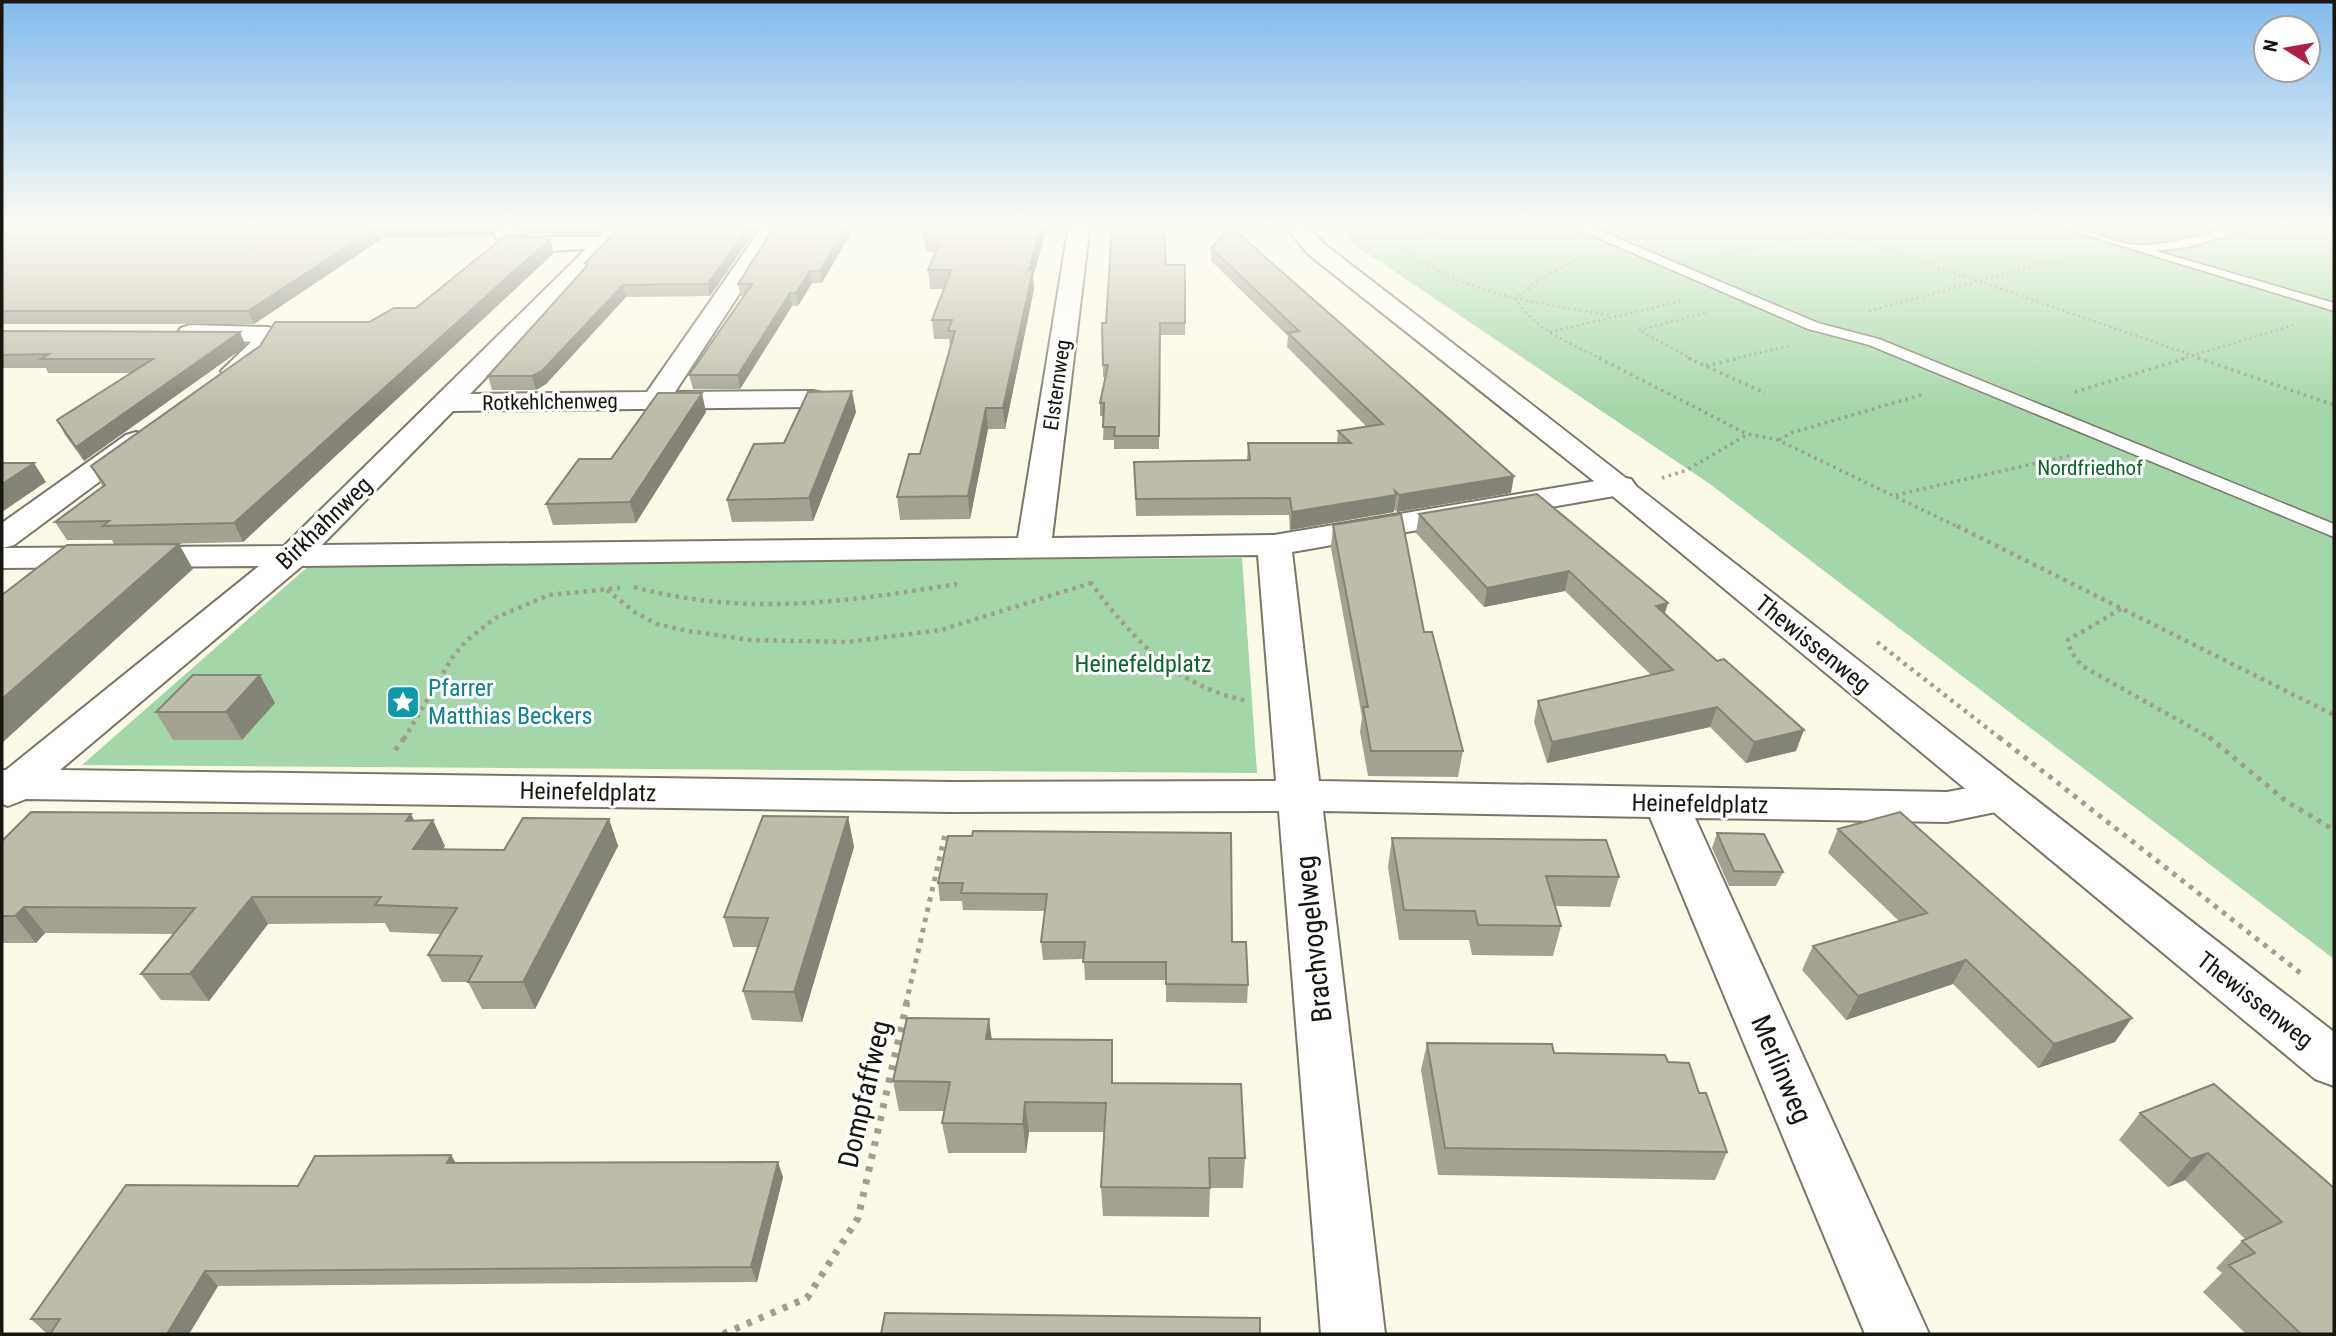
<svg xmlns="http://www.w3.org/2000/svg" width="2336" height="1336" viewBox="0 0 2336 1336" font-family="'Roboto Condensed',sans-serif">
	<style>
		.green { fill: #a3d6a8 }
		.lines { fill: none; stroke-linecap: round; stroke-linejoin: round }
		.service-casing { stroke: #7a7768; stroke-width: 3 }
		.minor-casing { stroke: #7a7768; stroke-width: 4 }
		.tertiary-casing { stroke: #7a7768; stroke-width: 4 }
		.path-far4 { stroke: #a09e91; stroke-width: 2.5; stroke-dasharray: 2 3.5; stroke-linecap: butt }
		.path-far3 { stroke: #a09e91; stroke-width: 3.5; stroke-dasharray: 2.5 4.5; stroke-linecap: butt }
		.path-far2 { stroke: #a09e91; stroke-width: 4.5; stroke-dasharray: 3.5 5; stroke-linecap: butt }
		.path-far1 { stroke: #a09e91; stroke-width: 5; stroke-dasharray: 4.5 6; stroke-linecap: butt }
		.path { stroke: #a09e91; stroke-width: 7; stroke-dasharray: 5 8; stroke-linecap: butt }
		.service { fill: #fff; fill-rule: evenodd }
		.minor { fill: #fff; fill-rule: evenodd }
		.tertiary { fill: #fff; fill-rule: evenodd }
		.wall { fill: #a3a192 }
		.shaded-wall { fill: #848377 }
		.building { fill: #bdbbaa; stroke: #848377; stroke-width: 2 }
		.labels { text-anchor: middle; stroke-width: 6; stroke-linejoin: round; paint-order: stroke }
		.far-street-label { font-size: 21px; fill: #171610; stroke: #fff }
		.far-park-label { font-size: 21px; fill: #0c6526; stroke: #fff }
		.street-label { font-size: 24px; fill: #171610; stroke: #fff }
		.park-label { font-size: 24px; fill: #0c6526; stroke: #fff }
		.culture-label { font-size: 24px; fill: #0d838f; stroke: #fff; text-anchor: start }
		.near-street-label { font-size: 28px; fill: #171610; stroke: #fff }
	</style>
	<rect width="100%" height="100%" fill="#fbf9e7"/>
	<path class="green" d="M 1337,224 L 2334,224 L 2334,959 L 1710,484 L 1355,245 Z
		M 1242,558 L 1257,773 L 82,765 L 311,564 Z"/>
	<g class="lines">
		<g class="service-casing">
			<path id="service" d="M 1566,224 L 1584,224 L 1818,323 L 1879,339 L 2334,524 L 2334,537 L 1869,345 L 1808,329 Z
				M 2050,224 C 2083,224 2112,245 2140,245 C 2184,245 2225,224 2269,224 L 2188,247 L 2156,251 L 2334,303 L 2334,311 Z"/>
		</g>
		<g class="minor-casing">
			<path id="minor" d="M 499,224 L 520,224 L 516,235 L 521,237 L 599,237 L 612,224 L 634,224 L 470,394 L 647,392 L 764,224 L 785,224 L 675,392 L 813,391 L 823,393 L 827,399 L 823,405 L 813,407 L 453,411 L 322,545 L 1018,538 L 1069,224 L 1090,224 L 1052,538 L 1274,535 L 1620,477 L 1631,479 L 1636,486 L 1631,493 L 1620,495 L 1292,552 L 1319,781 L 1947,792 L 2000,782 L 2015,786 L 2022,797 L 2015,808 L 1947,822 L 1695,818 L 1929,1334 L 1865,1334 L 1650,817 L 1323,811 L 1385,1334 L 1321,1334 L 1279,811 L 952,812 L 26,799 L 8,806 L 2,804 L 2,770 L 6,770 L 259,566 L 2,568 L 2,523 L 126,435 L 136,432 L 146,435 L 151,441 L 146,447 L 14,545 L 3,548 L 284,546 L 586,249 C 560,249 511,259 494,235 ZM 1258,555 L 1276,781 L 952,782 L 60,770 L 302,566 Z
				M 190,325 L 268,327 L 277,330 L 281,335 C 269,356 252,383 225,377 L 221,371 L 251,342 L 181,338 L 177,333 L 181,328 Z"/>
		</g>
		<g class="tertiary-casing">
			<path id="tertiary" d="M 1283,224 L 1305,224 L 1324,244 C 1663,504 1996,771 2334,1032 L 2334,1086 L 2315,1079 L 1609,493 L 1308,254 Z"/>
		</g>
		<path class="path-far4" d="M 1475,224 L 1398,240 L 1396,244 C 1467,297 1528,300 1612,316
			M 1813,224 L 2203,359
			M 1721,256 L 1860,224
			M 1581,257 L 1538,280 L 1516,299 C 1534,330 1572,344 1602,359
			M 1869,311 L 2049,262 L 2077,258
			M 1550,332 L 1681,301
			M 1692,359 L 1639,330 L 1709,312
			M 1733,359 L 1789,346
			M 2181,359 L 2297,324"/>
		<path class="path-far3" d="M 1599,358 L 1747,434
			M 1688,358 L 1765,393
			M 2198,358 L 2334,405
			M 1706,366 L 1740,358
			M 2075,392 L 2187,358
			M 1779,440 L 1791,433 L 1924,394
			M 1662,478 L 1687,470 L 1748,434 L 1778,440 L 1960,528
			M 1896,495 L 2072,455"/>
		<path class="path-far2" d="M 1957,526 L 2334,715
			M 1090,582 C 1134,640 1174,686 1248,701
			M 634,587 C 746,617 845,602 957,584
			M 607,590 L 636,613 L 657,624 L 688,631 L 750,640 L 847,642 L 941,630 L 1091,583
			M 2121,609 L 2068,640 L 2071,652 L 2082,666 L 2212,739
			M 1877,642 L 2001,739
			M 404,739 L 452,658 L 465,642 L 495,618 L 549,595 L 620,588"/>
		<path class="path-far1" d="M 1999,737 L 2303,975
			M 2209,737 L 2286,801 L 2334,830
			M 395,750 L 405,737
			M 906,1004 L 945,834"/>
		<path class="path" d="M 723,1334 L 807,1298 L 858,1218 L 907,1002"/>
		<use href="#service" class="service"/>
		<use href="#minor" class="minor"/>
		<use href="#tertiary" class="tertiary"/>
	</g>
	<path class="wall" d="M 11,224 L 498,224 L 492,236 L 383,238 L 254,324 L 2,324 L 2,229 Z
		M 518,224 L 609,224 L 598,234 L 522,234 Z
		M 760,224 L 710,296 L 626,297 L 546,384 L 536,390 L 492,390 L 488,376 L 586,267 L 585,263 Z
		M 856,224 L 822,283 L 812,283 L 798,306 L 792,306 L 740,389 L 693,389 L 689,375 L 744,296 L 741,296 L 738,284 Z
		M 928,224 L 1048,224 L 1033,277 L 1034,289 L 1005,429 L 988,429 L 970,519 L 900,520 L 897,497 L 920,454 L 950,348 L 949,339 L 934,339 L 932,320 L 944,289 L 930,289 L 928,270 L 936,252 L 926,252 L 923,234 Z
		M 550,239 L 554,253 L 243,542 L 116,545 L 193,569 L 114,545 L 112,540 L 67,540 L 55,522 L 103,487 L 91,466 L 369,322 L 416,308 Z
		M 1211,248 L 1511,493 L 1397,512 L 1394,509 L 1394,512 L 1290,530 L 1289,515 L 1136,516 L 1134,462 L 1247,460 L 1248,443 L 1337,443 L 1338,431 L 1367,427 L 1287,347 L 1288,336 L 1211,261 Z
		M 1166,265 L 1185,265 L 1185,335 L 1160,335 L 1159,449 L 1114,449 L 1114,440 L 1103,440 L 1104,416 L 1100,416 L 1100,403 L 1105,377 L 1103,377 L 1102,323 L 1106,323 Z
		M 2,331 L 246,346 L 84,461 L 65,435 L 57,420 L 132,373 L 48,373 L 46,368 L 2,368 Z
		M 706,412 L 636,523 L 553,525 L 546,504 L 611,459 Z
		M 856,412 L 813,521 L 732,522 L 727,500 L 784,443 Z
		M 1537,494 L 1665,614 L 1796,751 L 1746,763 L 1710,727 L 1547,763 L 1534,722 L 1538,701 L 1651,675 L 1565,591 L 1484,607 L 1416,533 L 1419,514 Z
		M 1333,525 L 1424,632 L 1463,751 L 1458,777 L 1368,776 L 1360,732 L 1362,717 L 1331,548 Z
		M 275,703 L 242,740 L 173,740 L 156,712 Z
		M 848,817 L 854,847 L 802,1022 L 752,1020 L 743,991 L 758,947 L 733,947 L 724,917 Z
		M 609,819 L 618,846 L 535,1009 L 482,1009 L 468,982 L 442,982 L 428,955 L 441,934 L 390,932 L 385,923 L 268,924 L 209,1001 L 161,1000 L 141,974 L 173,934 L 45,933 L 36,943 L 2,943 L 2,841 L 414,820 L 445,846 L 443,849 L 504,850 Z
		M 1838,829 L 2115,1042 L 2038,1068 L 1953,984 L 1846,1020 L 1802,970 L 1813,946 L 1899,921 L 1828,853 Z
		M 1717,833 L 1783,872 L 1776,886 L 1729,886 L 1712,848 Z
		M 948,836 L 1232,942 L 1248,985 L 1247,1003 L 1166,1002 L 1166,980 L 1085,980 L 1084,959 L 1043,960 L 1041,942 L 1045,911 L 963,910 L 962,901 L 940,901 L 938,883 Z
		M 1392,838 L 1619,877 L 1610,907 L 1555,906 L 1561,926 L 1553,956 L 1472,955 L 1469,940 L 1399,940 L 1388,867 Z
		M 992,1039 L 1113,1069 L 1113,1083 L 1245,1158 L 1243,1188 L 1210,1188 L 1209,1217 L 1103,1216 L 1101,1187 L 1104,1132 L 1029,1132 L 1026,1153 L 948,1153 L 942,1123 L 944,1111 L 899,1111 L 893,1081 Z
		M 1427,1043 L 1668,1062 L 1699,1093 L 1727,1152 L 1715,1180 L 1438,1175 L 1421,1070 Z
		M 2140,1113 L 2334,1188 L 2334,1334 L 2246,1334 L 2203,1292 L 2222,1273 L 2216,1268 L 2242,1241 L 2245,1239 L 2185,1180 L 2168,1187 L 2119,1140 Z
		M 451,1155 L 456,1163 L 783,1177 L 757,1282 L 218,1286 L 189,1334 L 50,1334 L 51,1333 L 46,1333 L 31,1319 L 298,1186 Z"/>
	<path class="shaded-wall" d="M 498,224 L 492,236 L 488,225 Z
		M 595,224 L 609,224 L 598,234 Z
		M 750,224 L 760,224 L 710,296 L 708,284 Z
		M 848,224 L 856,224 L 822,283 L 820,271 Z
		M 1042,224 L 1048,224 L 1033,277 L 1034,289 L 1005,429 L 1003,408 L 1029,270 Z
		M 379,226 L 383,238 L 254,324 L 248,311 Z
		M 550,239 L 554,253 L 243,542 L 234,523 Z
		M 810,271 L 812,283 L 798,306 L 796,293 Z
		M 623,285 L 626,297 L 546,384 L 536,390 L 532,376 Z
		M 790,293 L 792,306 L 740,389 L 738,375 Z
		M 240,332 L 246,346 L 84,461 L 76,447 Z
		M 852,391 L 856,412 L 813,521 L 809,498 Z
		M 702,393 L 706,412 L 636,523 L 630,502 Z
		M 986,408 L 988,429 L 970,519 L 968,496 Z
		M 34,463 L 46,482 L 2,512 L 2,484 Z
		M 1514,476 L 1511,493 L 1397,512 L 1399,495 Z
		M 1396,495 L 1394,512 L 1290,530 L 1292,512 Z
		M 179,544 L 193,569 L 2,743 L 2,699 Z
		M 1569,571 L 1565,591 L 1484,607 L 1487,588 Z
		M 1668,603 L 1662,623 L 1656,606 Z
		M 260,675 L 275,703 L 242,740 L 226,712 Z
		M 1717,707 L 1710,727 L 1547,763 L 1552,742 Z
		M 1804,730 L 1796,751 L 1746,763 L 1754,742 Z
		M 411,814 L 422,836 L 433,820 L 445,846 L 426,875 L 413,849 L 406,821 Z
		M 848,817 L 854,847 L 802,1022 L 794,992 Z
		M 609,819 L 618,846 L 535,1009 L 523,982 Z
		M 252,897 L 268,924 L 209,1001 L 190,974 Z
		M 24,907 L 45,933 L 36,943 L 15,916 Z
		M 1966,960 L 1953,984 L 1846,1020 L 1858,996 Z
		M 2132,1018 L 2115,1042 L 2038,1068 L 2054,1044 Z
		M 989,1019 L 993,1048 L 986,1039 Z
		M 1112,1040 L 1113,1069 L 1113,1113 L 1112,1083 Z
		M 1025,1102 L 1029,1132 L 1026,1153 L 1023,1124 Z
		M 2208,1153 L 2185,1180 L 2168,1187 L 2191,1159 Z
		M 451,1155 L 460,1170 L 447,1163 Z
		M 778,1162 L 783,1177 L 757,1282 L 751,1267 Z
		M 205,1271 L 218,1286 L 189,1334 L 167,1334 Z"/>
	<path class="building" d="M 11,224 L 488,224 L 379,226 L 248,311 L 2,311 L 2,229 Z
		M 622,224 L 750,224 L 708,284 L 623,285 L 542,371 L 532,376 L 488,376 L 587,266 L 585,263 Z
		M 776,224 L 848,224 L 820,271 L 810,271 L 796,293 L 790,293 L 738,375 L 689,375 L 752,284 L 738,284 Z
		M 928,224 L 1042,224 L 1029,270 L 1033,270 L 1003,408 L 986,408 L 968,496 L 897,497 L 909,454 L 920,454 L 955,331 L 948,331 L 952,320 L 932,320 L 951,270 L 928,270 L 943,234 L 923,234 Z
		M 1112,224 L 1164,224 L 1166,265 L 1185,265 L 1185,323 L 1160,323 L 1159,436 L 1114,436 L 1115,427 L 1103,427 L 1104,403 L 1100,403 L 1108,365 L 1103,365 L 1102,323 L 1106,323 Z
		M 1231,227 L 1514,476 L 1399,495 L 1395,491 L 1396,495 L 1292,512 L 1290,498 L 1136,499 L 1134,462 L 1250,460 L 1248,443 L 1351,443 L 1338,431 L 1383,424 L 1288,333 L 1299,331 L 1211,248 Z
		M 506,235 L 550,239 L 234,523 L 103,526 L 109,521 L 55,522 L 105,485 L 91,466 L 260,346 L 275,322 L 369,322 L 394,308 L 416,308 Z
		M 2,331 L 240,332 L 76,447 L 57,420 L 153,359 L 41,359 L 49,354 L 2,355 Z
		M 852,391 L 809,498 L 727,500 L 754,444 L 784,443 L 808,392 Z
		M 658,393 L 702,393 L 630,502 L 546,504 L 579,459 L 611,459 Z
		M 2,463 L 34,463 L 2,484 Z
		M 1537,494 L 1668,603 L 1656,606 L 1717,661 L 1724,659 L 1804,730 L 1754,742 L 1717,707 L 1552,742 L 1538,701 L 1673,670 L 1569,571 L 1487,588 L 1419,514 Z
		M 1401,514 L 1424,632 L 1432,632 L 1463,751 L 1371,751 L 1363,707 L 1368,707 L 1333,525 Z
		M 179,544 L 2,699 L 2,595 L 67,545 Z
		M 193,675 L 260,675 L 226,712 L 156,712 Z
		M 31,812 L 411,814 L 406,821 L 433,820 L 413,849 L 504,850 L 523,818 L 609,819 L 523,982 L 468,982 L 482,956 L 428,955 L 457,908 L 375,905 L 381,897 L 252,897 L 190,974 L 141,974 L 195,908 L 24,907 L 15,916 L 2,916 L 2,841 Z
		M 1900,812 L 2132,1018 L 2054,1044 L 1966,960 L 1858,996 L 1813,946 L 1927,913 L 1838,829 Z
		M 763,816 L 848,817 L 794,992 L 743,991 L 768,918 L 724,917 Z
		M 973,831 L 1231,833 L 1232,942 L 1246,942 L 1248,985 L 1166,984 L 1166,962 L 1083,962 L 1085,942 L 1041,942 L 1047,894 L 961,893 L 963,883 L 938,883 L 948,836 L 972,836 Z
		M 1717,833 L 1764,834 L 1783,872 L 1734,871 Z
		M 1392,838 L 1606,840 L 1619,877 L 1546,876 L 1561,926 L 1478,925 L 1475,911 L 1404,910 Z
		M 907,1018 L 989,1019 L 986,1039 L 1112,1040 L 1112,1083 L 1241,1084 L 1245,1158 L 1209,1158 L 1210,1188 L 1101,1187 L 1106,1103 L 1025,1102 L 1023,1124 L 942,1123 L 950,1082 L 893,1081 Z
		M 1427,1043 L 1552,1044 L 1554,1053 L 1665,1055 L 1668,1062 L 1689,1063 L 1699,1093 L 1706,1093 L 1727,1152 L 1445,1148 Z
		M 2214,1084 L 2334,1188 L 2334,1334 L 2301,1334 L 2229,1265 L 2255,1253 L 2242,1241 L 2282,1222 L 2208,1153 L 2191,1159 L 2140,1113 Z
		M 451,1155 L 447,1163 L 778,1162 L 751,1267 L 205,1271 L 167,1334 L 50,1334 L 60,1319 L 31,1319 L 126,1185 L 298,1186 L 315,1156 Z
		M 885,1313 L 1260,1318 L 1260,1334 L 881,1334 Z"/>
	<linearGradient id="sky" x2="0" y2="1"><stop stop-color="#82bbee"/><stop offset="0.55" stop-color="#fdfcf4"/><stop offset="1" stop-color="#fdfcf4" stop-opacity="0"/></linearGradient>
	<rect width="2336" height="411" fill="url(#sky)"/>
	<defs>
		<g id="sight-square" transform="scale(1.75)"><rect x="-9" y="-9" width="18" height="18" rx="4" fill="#0f9aa8" stroke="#fff"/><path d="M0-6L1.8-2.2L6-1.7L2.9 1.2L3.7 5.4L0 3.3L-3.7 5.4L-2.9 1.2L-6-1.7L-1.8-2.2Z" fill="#fff"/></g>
	</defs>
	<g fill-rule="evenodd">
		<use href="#sight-square" x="403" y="702"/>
	</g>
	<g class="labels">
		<g class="far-street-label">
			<text transform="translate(1057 385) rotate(-82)" y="7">Elsternweg</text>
			<text transform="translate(550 402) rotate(-1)" y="7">Rotkehlchenweg</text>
		</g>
		<g class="far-park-label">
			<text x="2090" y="475">Nordfriedhof</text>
		</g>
		<g class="street-label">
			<text transform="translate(324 523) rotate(-44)" y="8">Birkhahnweg</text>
			<text transform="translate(1813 644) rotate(39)" y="8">Thewissenweg</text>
			<text transform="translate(588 792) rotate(1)" y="8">Heinefeldplatz</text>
			<text transform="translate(1700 804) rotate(1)" y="8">Heinefeldplatz</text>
			<text transform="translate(2255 1000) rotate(38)" y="8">Thewissenweg</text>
		</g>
		<g class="park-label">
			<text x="1143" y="672">Heinefeldplatz</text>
		</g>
		<g class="culture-label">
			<text x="428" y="696">Pfarrer<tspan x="428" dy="28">Matthias Beckers</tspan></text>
		</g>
		<g class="near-street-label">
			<text transform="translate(1313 939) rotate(-96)" y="10">Brachvogelweg</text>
			<text transform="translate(1782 1069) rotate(67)" y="10">Merlinweg</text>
			<text transform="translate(864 1094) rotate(-77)" y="10">Dompfaffweg</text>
		</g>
	</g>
	<rect width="2336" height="1336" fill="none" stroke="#171610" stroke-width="7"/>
	<g transform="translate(2287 49) rotate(281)"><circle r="33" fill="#ffffff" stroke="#a2a29f" stroke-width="2"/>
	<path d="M0-5L12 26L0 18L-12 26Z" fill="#b01e4a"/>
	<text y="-10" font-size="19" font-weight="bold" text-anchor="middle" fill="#171610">N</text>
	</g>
</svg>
